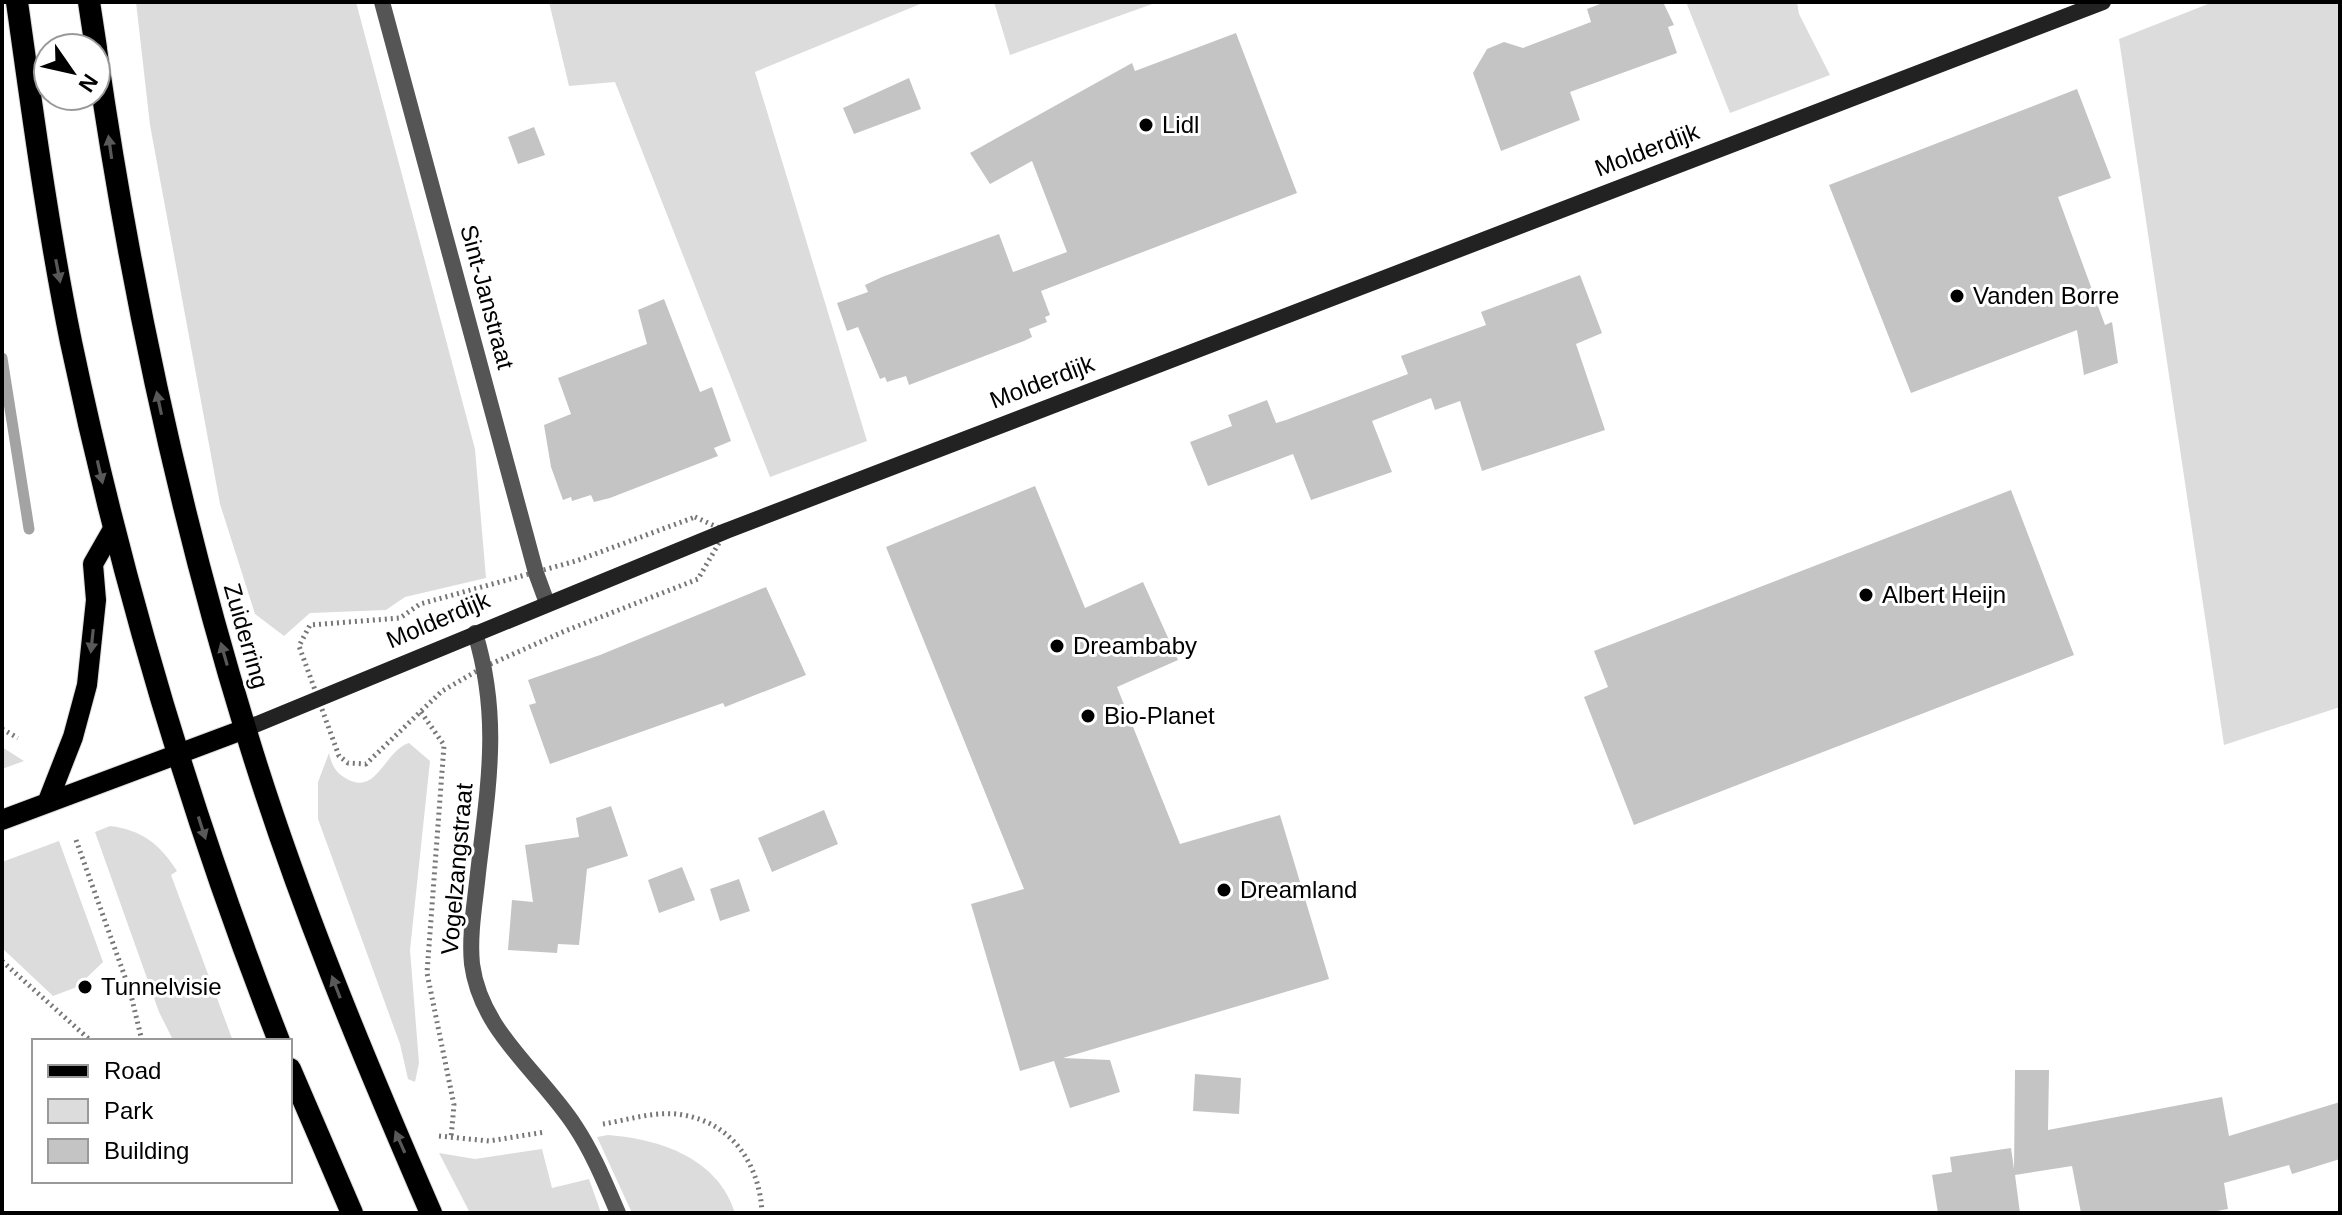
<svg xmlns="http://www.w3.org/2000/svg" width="2342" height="1215" viewBox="0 0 2342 1215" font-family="Helvetica,sans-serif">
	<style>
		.green { fill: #dcdcdc }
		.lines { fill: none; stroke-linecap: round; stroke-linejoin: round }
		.stream { stroke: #a3a3a3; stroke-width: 11 }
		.building { fill: #c4c4c4 }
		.primary-casing { stroke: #dbdbdb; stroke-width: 22 }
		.trunk-casing { stroke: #dbdbdb; stroke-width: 24 }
		.path { stroke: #777; stroke-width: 5; stroke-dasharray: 2 4; stroke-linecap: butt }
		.minor { stroke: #555; stroke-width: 16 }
		.secondary { stroke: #222; stroke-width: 16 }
		.primary { stroke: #000; stroke-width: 20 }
		.trunk { stroke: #000; stroke-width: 22 }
		.oneway { fill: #595959 }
		.poi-dot { fill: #000; stroke: #fff; stroke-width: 3 }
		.labels { text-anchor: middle; stroke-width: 6; stroke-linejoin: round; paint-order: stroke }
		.poi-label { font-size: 24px; fill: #000; stroke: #fff; text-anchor: start }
		.street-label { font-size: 24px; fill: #000; stroke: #fff }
	</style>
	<rect width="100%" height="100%" fill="#fff"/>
	<path class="green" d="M 136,2 L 356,2 L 475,449 L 486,578 L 405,597 L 386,610 L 310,613 L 284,636 L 255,614 L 220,504 L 150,125 Z
		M 549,2 L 925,2 L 755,72 L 867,441 L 770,477 L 615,82 L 569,86 Z
		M 994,2 L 1158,2 L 1010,55 Z
		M 1686,2 L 1797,2 L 1799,14 L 1830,75 L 1730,113 Z
		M 2213,2 L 2340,2 L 2340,707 L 2224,745 L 2119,39 Z
		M 409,743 L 430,761 L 410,950 L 419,1063 L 415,1082 L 408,1079 L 400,1044 L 318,819 L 318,782 L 329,753 C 332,766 336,773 347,779 C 377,796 385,750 409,743 Z
		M 2,747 L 24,761 L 2,769 Z
		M 110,826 C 142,830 160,844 177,871 L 171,875 L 233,1041 L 175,1041 L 172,1038 L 159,1012 L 95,832 Z
		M 59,841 L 103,962 L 77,987 L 53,996 L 2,948 L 2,862 Z
		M 608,1135 C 660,1139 718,1158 735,1213 L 632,1213 L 597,1137 Z
		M 542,1149 L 552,1188 L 589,1179 L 601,1213 L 470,1213 L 439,1153 L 475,1159 Z"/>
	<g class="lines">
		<path class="stream" d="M 2,358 L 29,529"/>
	</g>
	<path class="building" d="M 1605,2 L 1663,2 L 1674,25 L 1668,27 L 1677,53 L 1570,92 L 1580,120 L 1501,151 L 1473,73 L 1487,49 L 1504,42 L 1523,48 L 1591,22 L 1587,9 Z
		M 1236,33 L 1297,193 L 1041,291 L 1050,315 L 1045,317 L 1047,322 L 1029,329 L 1032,337 L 1024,341 L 909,385 L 906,376 L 887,382 L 885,377 L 880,379 L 858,327 L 847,331 L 837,303 L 868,292 L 865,285 L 882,277 L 999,234 L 1013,272 L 1067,252 L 1032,161 L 990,184 L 970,153 L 1132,63 L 1135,71 Z
		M 909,78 L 921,109 L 854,134 L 843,108 Z
		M 2077,89 L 2111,178 L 2058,197 L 2105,325 L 2112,322 L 2118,363 L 2084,375 L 2077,330 L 1911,393 L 1829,185 Z
		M 534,127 L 545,155 L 518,164 L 508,137 Z
		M 1580,275 L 1602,333 L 1576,344 L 1605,430 L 1482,471 L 1460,401 L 1435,410 L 1431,398 L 1372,421 L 1392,472 L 1311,500 L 1293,454 L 1208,486 L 1190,442 L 1232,426 L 1228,415 L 1267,400 L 1276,423 L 1286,420 L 1408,374 L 1401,356 L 1486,325 L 1481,312 Z
		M 664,299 L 700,392 L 712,387 L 731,441 L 714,448 L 718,456 L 610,498 L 594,502 L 591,495 L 572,501 L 571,497 L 563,500 L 551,467 L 544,425 L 571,414 L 558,378 L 647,344 L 638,310 Z
		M 1035,486 L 1085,608 L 1143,582 L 1178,660 L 1117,687 L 1180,844 L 1280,815 L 1329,979 L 1063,1058 L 1110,1060 L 1120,1092 L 1070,1108 L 1054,1061 L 1020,1071 L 971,904 L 1024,889 L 886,547 Z
		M 2011,490 L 2074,655 L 1634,825 L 1584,697 L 1608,687 L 1594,651 Z
		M 766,587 L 806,675 L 725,707 L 723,703 L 550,764 L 529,705 L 536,703 L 528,680 L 600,655 Z
		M 611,806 L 628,856 L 587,869 L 579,945 L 558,944 L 557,953 L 508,950 L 512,900 L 533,902 L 525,845 L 579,837 L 576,818 Z
		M 824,810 L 838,844 L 772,872 L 758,838 Z
		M 682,867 L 695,900 L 659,913 L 648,880 Z
		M 739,879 L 750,911 L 720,921 L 710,889 Z
		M 2015,1070 L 2049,1070 L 2048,1130 L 2222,1097 L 2229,1136 L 2340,1102 L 2340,1159 L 2292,1174 L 2289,1165 L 2224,1183 L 2228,1209 L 2205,1213 L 2081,1213 L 2072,1166 L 2015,1175 L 2020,1213 L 1938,1213 L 1932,1175 L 1952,1172 L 1950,1157 L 2011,1148 L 2014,1169 Z
		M 1195,1074 L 1241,1078 L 1239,1114 L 1193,1111 Z"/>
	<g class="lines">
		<g class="primary-casing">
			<path id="primary" d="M 48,801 L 73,737 L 87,685 L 96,600 L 93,564 L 113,529
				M 2,820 L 245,729"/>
		</g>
		<g class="trunk-casing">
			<path id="trunk" d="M 17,2 C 33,116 48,229 71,342 C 121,580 190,814 279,1041
				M 89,2 L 96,48
				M 96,49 C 129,279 177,506 245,728 C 295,894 362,1054 431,1213
				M 290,1069 L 352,1213"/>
		</g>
		<path class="path" d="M 695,517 L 726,531 L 698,579 L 565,631 L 484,667 L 442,691 L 366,764 L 348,763 L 339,756 L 299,646 L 310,625 L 400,618 L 420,604 L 576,561 Z
			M 421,712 L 444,745 L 427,973 L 454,1105 L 451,1138
			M 2,729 L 18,738
			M 76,840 L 130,991 L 142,1041
			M 2,961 L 91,1041
			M 603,1124 C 628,1120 657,1110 683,1115 C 733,1123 760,1166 762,1213
			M 439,1136 L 489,1141 L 545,1132"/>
		<path class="minor" d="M 382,2 L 536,573 L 547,603
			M 475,633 C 501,718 488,787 478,873 C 475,903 469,935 472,964 C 481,1032 540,1072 575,1126 C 593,1153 605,1183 618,1213"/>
		<path class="secondary" d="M 245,729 L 726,531 L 2103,2"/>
		<use href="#primary" class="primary"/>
		<use href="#trunk" class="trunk"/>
	</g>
	<defs><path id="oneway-solid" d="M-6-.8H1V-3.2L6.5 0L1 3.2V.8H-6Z" transform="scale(2)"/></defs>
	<g class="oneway">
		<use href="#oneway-solid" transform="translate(110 147) rotate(-98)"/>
		<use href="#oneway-solid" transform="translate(58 271) rotate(79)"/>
		<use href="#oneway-solid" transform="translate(159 403) rotate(-102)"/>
		<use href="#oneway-solid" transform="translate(100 472) rotate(77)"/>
		<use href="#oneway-solid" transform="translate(92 641) rotate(96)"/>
		<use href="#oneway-solid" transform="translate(224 654) rotate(-106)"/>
		<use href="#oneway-solid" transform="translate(202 828) rotate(72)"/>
		<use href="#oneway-solid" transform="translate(336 987) rotate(-111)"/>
		<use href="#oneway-solid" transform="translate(400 1142) rotate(-114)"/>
	</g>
	<g class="poi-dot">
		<circle cx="1146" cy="125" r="8"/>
		<circle cx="1957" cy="296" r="8"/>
		<circle cx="1866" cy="595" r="8"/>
		<circle cx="1057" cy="646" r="8"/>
		<circle cx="1088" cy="716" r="8"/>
		<circle cx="1224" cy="890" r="8"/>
		<circle cx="85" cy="987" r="8"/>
	</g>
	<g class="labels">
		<g class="poi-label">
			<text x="1162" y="133">Lidl</text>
			<text x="1973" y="304">Vanden Borre</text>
			<text x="1882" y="603">Albert Heijn</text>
			<text x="1073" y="654">Dreambaby</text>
			<text x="1104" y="724">Bio-Planet</text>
			<text x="1240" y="898">Dreamland</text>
			<text x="101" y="995">Tunnelvisie</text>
		</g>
		<g class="street-label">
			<text transform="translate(1647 150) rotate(-21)" y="8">Molderdijk</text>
			<text transform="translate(487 297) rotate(75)" y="8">Sint-Janstraat</text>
			<text transform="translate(1042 382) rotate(-21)" y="8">Molderdijk</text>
			<text transform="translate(438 620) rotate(-23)" y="8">Molderdijk</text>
			<text transform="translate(246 636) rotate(74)" y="8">Zuiderring</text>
			<text transform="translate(457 869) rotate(-85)" y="8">Vogelzangstraat</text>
		</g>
	</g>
	<rect width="2342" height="1215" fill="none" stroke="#000000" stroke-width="8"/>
	<rect x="32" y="1039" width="260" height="144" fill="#ffffff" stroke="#999999" stroke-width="2"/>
	<rect x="48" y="1065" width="40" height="12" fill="#000000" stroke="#999999" stroke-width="2"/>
	<text x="104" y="1079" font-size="24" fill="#000000">Road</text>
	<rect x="48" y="1099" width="40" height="24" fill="#dcdcdc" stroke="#999999" stroke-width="2"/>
	<text x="104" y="1119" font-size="24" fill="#000000">Park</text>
	<rect x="48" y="1139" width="40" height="24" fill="#c4c4c4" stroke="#999999" stroke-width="2"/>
	<text x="104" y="1159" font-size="24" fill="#000000">Building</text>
	<g transform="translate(72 72) rotate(124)"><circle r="38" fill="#ffffff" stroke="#999999" stroke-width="2"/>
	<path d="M0-6L14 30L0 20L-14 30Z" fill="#000000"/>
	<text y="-12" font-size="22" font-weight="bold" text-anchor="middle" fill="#000000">N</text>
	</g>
</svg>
